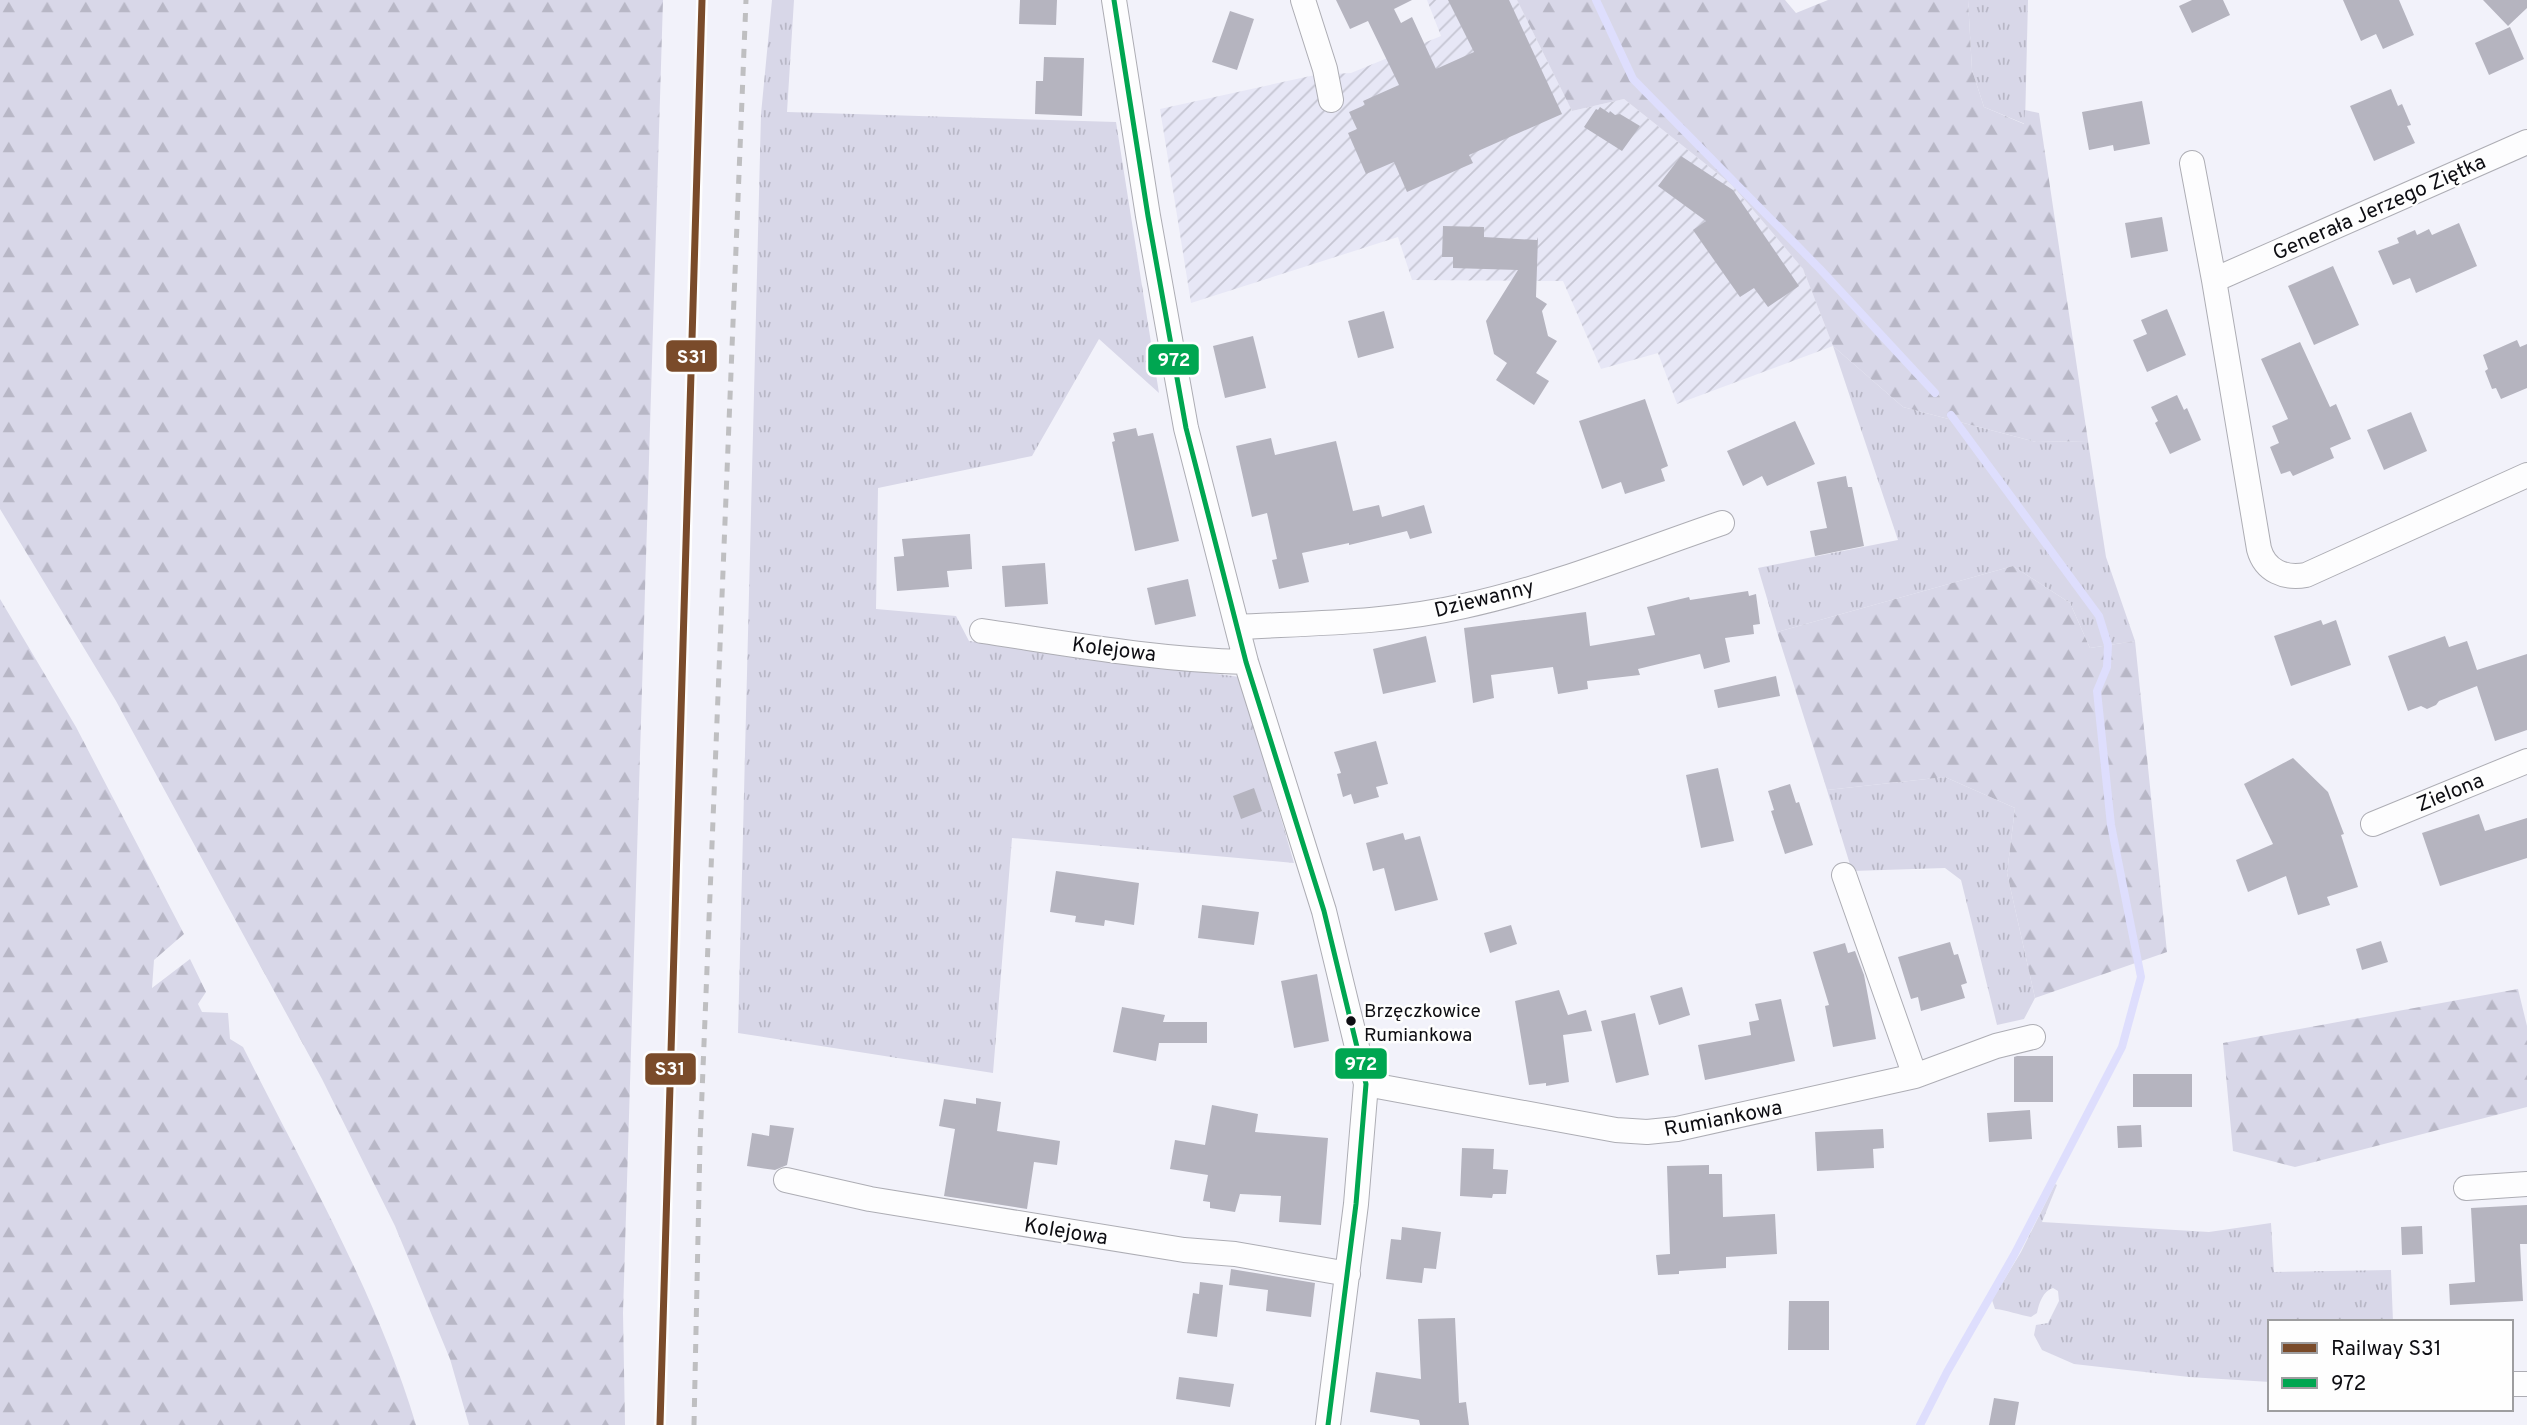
<svg xmlns="http://www.w3.org/2000/svg" width="2527" height="1425" viewBox="0 0 2527 1425" font-family="Overpass,sans-serif">
	<style>
		.industrial { fill: url(#industrial-furrows) }
		.grass { fill: url(#grass-tufts) }
		.forest { fill: url(#forest-firs) }
		.lines { fill: none; stroke-linecap: round; stroke-linejoin: round }
		.stream { stroke: #dedefd; stroke-width: 8 }
		.building { fill: #b5b4bf }
		.minor-casing { stroke: #adadb4; stroke-width: 26 }
		.minor { stroke: #fdfdfe; stroke-width: 24 }
		.rail { stroke: #bfbfc1; stroke-width: 5; stroke-dasharray: 9 9; stroke-linecap: butt }
		.bus-1-casing { stroke: #fefefe; stroke-width: 10 }
		.bus-1 { stroke: #00a651; stroke-width: 5 }
		.rail-1-casing { stroke: #fefefe; stroke-width: 12 }
		.rail-1 { stroke: #7a4b2a; stroke-width: 7 }
		.bus-dot { fill: #0e0e13; stroke: #fefefe; stroke-width: 2.5 }
		.labels { text-anchor: middle; stroke-width: 5; stroke-linejoin: round; paint-order: stroke }
		.bus-label { font-size: 19px; fill: #0e0e13; stroke: #fefefe; text-anchor: start }
		.street-label { font-size: 21px; fill: #0e0e13; stroke: #fefefe }
		.line-badge { stroke: #fefefe; stroke-width: 2.5 }
		.badge-label { font-size: 19px; text-anchor: middle; font-weight: bold; fill: #fff }
	</style>
	<defs>
		<pattern id="industrial-furrows" width="10" height="10" patternUnits="userSpaceOnUse" patternTransform="scale(1.75)"><rect width="10" height="10" fill="#e7e7f6"/><path d="M-1 1l2-2M0 10L10 0M9 11l2-2" fill="none" stroke="#c5c5d2"/></pattern>
		<pattern id="grass-tufts" width="24" height="20" patternUnits="userSpaceOnUse" patternTransform="scale(1.75)"><rect width="24" height="20" fill="#d8d7e8"/><path d="M3 7l-1-3M5 7V3M7 7l1-3M15 17l-1-3M17 17v-4M19 17l1-3" fill="none" stroke="#b8b7c6"/></pattern>
		<pattern id="forest-firs" width="22" height="20" patternUnits="userSpaceOnUse" patternTransform="scale(1.75)"><rect width="22" height="20" fill="#d8d7e8"/><path d="M5 1l3.5 6h-7zM16 11l3.5 6h-7z" fill="#b8b7c6"/></pattern>
	</defs>
	<rect width="100%" height="100%" fill="#f2f2fa"/>
	<path class="industrial" d="M 1427,0 L 1517,0 L 1572,111 L 1624,99 L 1732,185 L 1803,269 L 1833,346 L 1677,404 L 1658,353 L 1601,369 L 1563,281 L 1412,280 L 1398,237 L 1191,303 L 1160,109 L 1315,75 L 1351,73 L 1441,36 Z"/>
	<path class="grass" d="M 772,0 L 794,0 L 787,112 L 1116,122 L 1159,393 L 1099,339 L 1032,456 L 878,488 L 876,609 L 956,616 L 969,641 L 1240,677 L 1294,863 L 1012,838 L 993,1073 L 738,1033 L 761,114 Z
		M 1968,0 L 2028,0 L 2025,124 L 1984,107 L 1972,70 Z
		M 1833,346 L 1903,407 L 2036,442 L 2088,441 L 2106,557 L 2135,641 L 2090,648 L 2070,603 L 2013,566 L 1777,632 L 1758,568 L 1898,540 Z
		M 1945,777 L 2015,808 L 2007,873 L 2035,998 L 2024,1019 L 1997,1025 L 1961,880 L 1945,868 L 1852,871 L 1827,790 Z
		M 2055,1184 L 2057,1185 L 2042,1222 L 2209,1232 L 2271,1223 L 2274,1272 L 2391,1270 L 2393,1322 L 2270,1322 L 2270,1382 L 2189,1377 L 2074,1364 L 2042,1350 L 2034,1335 L 2036,1325 L 2048,1323 L 2059,1301 L 2058,1291 L 2053,1288 C 2043,1291 2039,1303 2037,1313 L 2031,1317 C 2018,1315 2008,1310 1995,1309 L 1992,1300 L 2021,1252 Z"/>
	<path class="forest" d="M 0,0 L 663,0 L 623,1313 L 625,1425 L 469,1425 L 450,1359 L 395,1226 L 322,1079 L 116,701 L 0,509 Z
		M 1517,0 L 1785,0 L 1796,13 L 1828,0 L 1968,0 L 1972,70 L 1984,107 L 2024,124 L 2025,110 L 2039,113 L 2088,441 L 2036,442 L 1903,407 L 1833,346 L 1803,269 L 1732,185 L 1624,99 L 1572,111 Z
		M 2013,566 L 2070,603 L 2090,648 L 2135,641 L 2167,952 L 2035,998 L 2007,873 L 2015,808 L 1945,777 L 1827,790 L 1777,632 Z
		M 0,599 L 76,727 L 184,934 L 154,960 L 152,988 L 190,959 L 206,992 L 198,1004 L 202,1012 L 228,1013 L 230,1039 L 243,1047 C 304,1169 377,1294 416,1425 L 0,1425 Z
		M 2518,989 L 2527,1026 L 2527,1107 L 2295,1167 L 2233,1151 L 2223,1043 Z"/>
	<g class="lines">
		<path class="stream" d="M 1596,0 L 1633,79 L 1820,269 L 1935,393
			M 1920,1425 L 1947,1372 L 2014,1255 L 2122,1047 L 2141,977 L 2111,825 L 2097,691 L 2107,667 L 2108,645 L 2099,616 L 1951,415"/>
	</g>
	<path class="building" d="M 1020,0 L 1057,0 L 1056,25 L 1019,24 Z
		M 1336,0 L 1412,0 L 1394,9 L 1401,23 L 1412,17 L 1436,69 L 1474,52 L 1448,0 L 1509,0 L 1562,114 L 1469,155 L 1473,163 L 1407,192 L 1394,162 L 1366,174 L 1348,133 L 1357,129 L 1349,112 L 1365,105 L 1363,101 L 1399,85 L 1368,21 L 1350,29 Z
		M 2192,0 L 2223,0 L 2230,15 L 2192,33 L 2179,6 Z
		M 2343,0 L 2399,0 L 2414,35 L 2383,49 L 2376,34 L 2361,41 Z
		M 2483,0 L 2527,0 L 2527,8 L 2508,26 Z
		M 1230,11 L 1254,19 L 1237,70 L 1212,62 Z
		M 2510,27 L 2524,59 L 2489,75 L 2475,43 Z
		M 1044,57 L 1084,58 L 1082,116 L 1035,114 L 1036,81 L 1043,81 Z
		M 2391,89 L 2398,106 L 2402,104 L 2411,125 L 2407,126 L 2415,143 L 2374,161 L 2350,106 Z
		M 2142,101 L 2150,144 L 2114,151 L 2113,145 L 2089,150 L 2082,112 Z
		M 1600,107 L 1609,113 L 1610,111 L 1615,115 L 1620,114 L 1640,126 L 1622,151 L 1584,127 L 1596,109 L 1598,110 Z
		M 1681,156 L 1733,190 L 1799,286 L 1768,307 L 1754,288 L 1740,297 L 1693,230 L 1706,221 L 1658,186 Z
		M 2162,217 L 2168,251 L 2131,258 L 2125,223 Z
		M 2459,223 L 2477,266 L 2416,293 L 2410,278 L 2393,285 L 2378,251 L 2399,243 L 2397,238 L 2415,230 L 2417,235 L 2429,229 L 2432,235 Z
		M 1443,226 L 1484,227 L 1484,237 L 1537,240 L 1538,237 L 1536,297 L 1547,304 L 1542,311 L 1548,336 L 1557,341 L 1536,373 L 1549,381 L 1534,405 L 1496,380 L 1507,363 L 1494,354 L 1486,321 L 1518,270 L 1453,268 L 1453,257 L 1442,257 Z
		M 2333,266 L 2359,325 L 2314,345 L 2288,286 Z
		M 2167,309 L 2186,355 L 2147,372 L 2133,340 L 2147,334 L 2141,320 Z
		M 1384,311 L 1394,348 L 1358,358 L 1348,321 Z
		M 1253,336 L 1266,388 L 1225,398 L 1213,346 Z
		M 2517,340 L 2520,347 L 2527,344 L 2527,388 L 2501,399 L 2496,388 L 2492,389 L 2485,371 L 2488,369 L 2483,355 Z
		M 2300,342 L 2330,407 L 2336,404 L 2351,439 L 2330,448 L 2334,458 L 2293,476 L 2290,471 L 2281,474 L 2270,447 L 2279,443 L 2272,426 L 2288,419 L 2261,359 Z
		M 2177,395 L 2184,410 L 2187,408 L 2201,440 L 2170,454 L 2155,423 L 2158,421 L 2151,407 Z
		M 1645,399 L 1668,466 L 1661,469 L 1665,481 L 1625,494 L 1621,482 L 1602,489 L 1579,421 Z
		M 2411,412 L 2427,451 L 2384,470 L 2367,430 Z
		M 1795,421 L 1815,464 L 1767,486 L 1762,476 L 1743,486 L 1727,451 Z
		M 1136,428 L 1138,436 L 1153,433 L 1179,541 L 1135,551 L 1112,442 L 1115,441 L 1113,433 Z
		M 1271,438 L 1275,455 L 1336,441 L 1353,511 L 1379,505 L 1382,517 L 1424,505 L 1432,533 L 1410,539 L 1407,531 L 1349,545 L 1349,543 L 1302,553 L 1309,582 L 1279,589 L 1272,560 L 1277,559 L 1267,513 L 1252,517 L 1236,446 Z
		M 1846,476 L 1848,487 L 1852,487 L 1864,546 L 1815,556 L 1810,531 L 1827,528 L 1817,482 Z
		M 970,534 L 972,569 L 947,571 L 949,587 L 897,591 L 894,557 L 904,556 L 902,539 Z
		M 1045,563 L 1048,604 L 1005,607 L 1002,566 Z
		M 1188,579 L 1196,616 L 1155,625 L 1147,588 Z
		M 1748,591 L 1749,596 L 1756,594 L 1760,624 L 1753,625 L 1754,634 L 1725,638 L 1730,662 L 1704,669 L 1700,654 L 1638,669 L 1640,675 L 1587,681 L 1588,689 L 1558,694 L 1553,667 L 1491,675 L 1494,698 L 1473,703 L 1464,628 L 1586,612 L 1590,646 L 1655,635 L 1647,607 L 1689,597 L 1690,600 Z
		M 2321,620 L 2323,625 L 2336,620 L 2351,665 L 2291,686 L 2274,636 Z
		M 1426,636 L 1436,682 L 1383,694 L 1373,649 Z
		M 2445,636 L 2449,647 L 2467,641 L 2477,670 L 2527,654 L 2527,730 L 2495,741 L 2477,686 L 2439,701 L 2436,705 L 2427,709 L 2421,706 L 2408,711 L 2388,656 Z
		M 1776,676 L 1780,696 L 1718,708 L 1714,690 Z
		M 1376,741 L 1388,784 L 1376,787 L 1379,797 L 1354,804 L 1351,794 L 1343,797 L 1337,774 L 1341,773 L 1334,752 Z
		M 2293,758 L 2328,792 L 2344,834 L 2341,835 L 2358,887 L 2327,897 L 2330,905 L 2298,915 L 2286,876 L 2248,892 L 2236,860 L 2273,844 L 2244,784 Z
		M 1718,768 L 1734,841 L 1701,848 L 1686,775 Z
		M 1790,784 L 1796,803 L 1799,802 L 1813,845 L 1785,854 L 1771,811 L 1774,810 L 1768,791 Z
		M 1254,788 L 1262,811 L 1241,819 L 1233,796 Z
		M 2479,814 L 2485,831 L 2527,818 L 2527,858 L 2440,886 L 2422,833 Z
		M 1403,833 L 1405,840 L 1420,836 L 1438,900 L 1395,911 L 1384,868 L 1373,871 L 1366,843 Z
		M 1056,871 L 1139,883 L 1134,925 L 1105,920 L 1104,926 L 1075,922 L 1076,916 L 1050,912 Z
		M 1202,905 L 1259,912 L 1254,945 L 1198,938 Z
		M 1511,925 L 1517,944 L 1490,953 L 1484,933 Z
		M 2381,941 L 2388,962 L 2362,970 L 2356,949 Z
		M 1950,942 L 1954,955 L 1958,954 L 1967,983 L 1961,985 L 1965,998 L 1921,1011 L 1918,997 L 1911,999 L 1898,957 Z
		M 1845,943 L 1848,953 L 1855,951 L 1864,975 L 1876,1039 L 1833,1047 L 1825,1006 L 1829,1005 L 1813,952 Z
		M 1317,974 L 1329,1041 L 1294,1048 L 1281,981 Z
		M 1682,987 L 1690,1015 L 1659,1025 L 1650,996 Z
		M 1559,990 L 1568,1015 L 1586,1010 L 1592,1031 L 1563,1035 L 1569,1082 L 1546,1086 L 1546,1083 L 1529,1085 L 1515,1001 Z
		M 1781,999 L 1795,1061 L 1705,1080 L 1698,1045 L 1751,1035 L 1749,1022 L 1759,1020 L 1755,1004 Z
		M 1122,1007 L 1165,1015 L 1163,1022 L 1207,1022 L 1207,1043 L 1159,1043 L 1156,1061 L 1113,1052 Z
		M 1635,1013 L 1649,1075 L 1616,1083 L 1601,1021 Z
		M 2017,1056 L 2053,1056 L 2053,1102 L 2014,1102 L 2014,1057 Z
		M 2133,1074 L 2192,1074 L 2192,1107 L 2133,1107 Z
		M 976,1098 L 1001,1102 L 997,1131 L 1060,1141 L 1057,1165 L 1034,1162 L 1027,1209 L 944,1196 L 955,1129 L 939,1126 L 944,1099 L 976,1104 Z
		M 1212,1105 L 1258,1114 L 1255,1132 L 1328,1138 L 1321,1225 L 1279,1222 L 1281,1196 L 1240,1194 L 1235,1212 L 1210,1208 L 1210,1202 L 1203,1201 L 1208,1175 L 1170,1169 L 1175,1140 L 1205,1145 Z
		M 2030,1110 L 2032,1139 L 1989,1142 L 1987,1113 Z
		M 770,1125 L 794,1128 L 787,1165 L 775,1170 L 747,1166 L 752,1133 L 769,1136 Z
		M 2141,1125 L 2142,1147 L 2118,1148 L 2117,1126 Z
		M 1883,1129 L 1884,1148 L 1873,1149 L 1874,1168 L 1817,1171 L 1815,1132 Z
		M 1462,1148 L 1494,1149 L 1493,1169 L 1508,1170 L 1506,1194 L 1493,1194 L 1492,1198 L 1460,1196 Z
		M 1709,1165 L 1709,1174 L 1722,1174 L 1723,1217 L 1775,1214 L 1777,1254 L 1726,1257 L 1726,1268 L 1679,1271 L 1679,1274 L 1658,1275 L 1656,1255 L 1670,1254 L 1667,1166 Z
		M 2527,1205 L 2527,1244 L 2520,1244 L 2523,1301 L 2450,1305 L 2449,1284 L 2475,1282 L 2471,1208 Z
		M 2422,1226 L 2423,1254 L 2402,1255 L 2401,1227 Z
		M 1402,1227 L 1441,1232 L 1436,1269 L 1424,1268 L 1422,1283 L 1386,1279 L 1391,1239 L 1401,1240 Z
		M 1231,1269 L 1315,1283 L 1311,1317 L 1266,1311 L 1268,1290 L 1229,1285 Z
		M 1200,1282 L 1223,1285 L 1217,1337 L 1187,1333 L 1193,1293 L 1199,1294 Z
		M 1789,1301 L 1829,1301 L 1829,1350 L 1788,1350 Z
		M 1455,1318 L 1459,1403 L 1466,1402 L 1469,1425 L 1420,1425 L 1419,1420 L 1370,1412 L 1376,1372 L 1421,1379 L 1418,1319 Z
		M 1179,1377 L 1234,1384 L 1230,1407 L 1176,1399 Z
		M 1994,1398 L 2019,1402 L 2015,1425 L 1989,1425 Z"/>
	<g class="lines">
		<g class="minor-casing">
			<path id="minor" d="M 1114,0 L 1148,216 L 1186,428 L 1246,662 L 1324,911 L 1366,1084 L 1356,1204 L 1328,1425
				M 1303,0 L 1325,69 L 1331,100
				M 2192,163 L 2214,280 L 2259,549 C 2265,571 2285,579 2306,575 L 2527,475
				M 2214,280 L 2527,142
				M 1237,627 C 1313,623 1390,623 1464,606 C 1552,587 1637,552 1722,523
				M 982,631 C 1070,644 1158,660 1246,662
				M 2373,824 L 2527,761
				M 1844,875 L 1915,1076
				M 1366,1084 L 1616,1130 L 1647,1132 L 1677,1129 L 1915,1076 L 1996,1046 L 2033,1037
				M 786,1180 L 870,1199 L 1184,1250 L 1235,1254 L 1348,1274
				M 2466,1188 L 2527,1184
				M 2511,1384 L 2527,1384"/>
		</g>
		<use href="#minor" class="minor"/>
		<path class="rail" d="M 694,1425 L 700,1143 L 746,0"/>
		<g class="bus-1-casing">
			<path id="bus-1" d="M 1114,0 L 1148,216 L 1186,428 L 1246,662 L 1324,911 L 1366,1084 L 1356,1204 L 1328,1425"/>
		</g>
		<use href="#bus-1" class="bus-1"/>
		<g class="rail-1-casing">
			<path id="rail-1" d="M 660,1425 L 702,0"/>
		</g>
		<use href="#rail-1" class="rail-1"/>
	</g>
	<circle class="bus-dot" cx="1351" cy="1021" r="6"/>
	<g class="labels">
		<g class="bus-label">
			<text x="1364" y="1017">Brzęczkowice<tspan x="1364" dy="24">Rumiankowa</tspan></text>
		</g>
		<g class="street-label">
			<text transform="translate(2379 207) rotate(-24)" y="7">Generała Jerzego Ziętka</text>
			<text transform="translate(1484 598) rotate(-14)" y="7">Dziewanny</text>
			<text transform="translate(1114 649) rotate(7)" y="7">Kolejowa</text>
			<text transform="translate(2450 792) rotate(-22)" y="7">Zielona</text>
			<text transform="translate(1723 1118) rotate(-11)" y="7">Rumiankowa</text>
			<text transform="translate(1066 1231) rotate(9)" y="7">Kolejowa</text>
		</g>
	</g>
	<g class="line-badge">
		<rect x="665" y="339" width="53" height="34" rx="7" fill="#7a4b2a"/>
		<rect x="1147" y="343" width="53" height="33" rx="7" fill="#00a651"/>
		<rect x="1334" y="1047" width="54" height="33" rx="7" fill="#00a651"/>
		<rect x="644" y="1052" width="53" height="34" rx="7" fill="#7a4b2a"/>
	</g>
	<g class="badge-label">
		<text x="692" y="363">S31</text>
		<text x="1174" y="366">972</text>
		<text x="1361" y="1070">972</text>
		<text x="670" y="1075">S31</text>
	</g>
	<rect x="2268" y="1320" width="245" height="91" fill="#fefefe" stroke="#9e9ea0" stroke-width="2"/>
	<rect x="2282" y="1343" width="35" height="10" fill="#7a4b2a" stroke="#9e9ea0" stroke-width="2"/>
	<text x="2331" y="1355" font-size="21" fill="#0e0e13">Railway S31</text>
	<rect x="2282" y="1378" width="35" height="10" fill="#00a651" stroke="#9e9ea0" stroke-width="2"/>
	<text x="2331" y="1390" font-size="21" fill="#0e0e13">972</text>
</svg>
